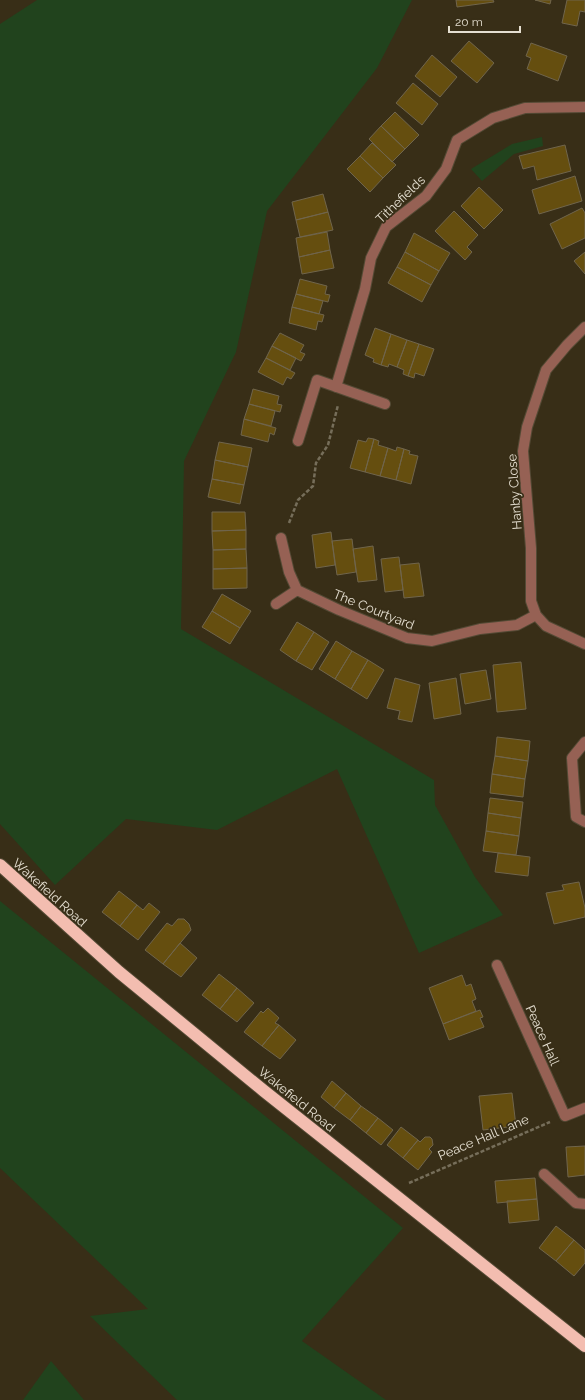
<svg xmlns="http://www.w3.org/2000/svg" width="585" height="1400" viewBox="0 0 585 1400" font-family="Raleway,sans-serif">
	<style>
		.green { fill: #21431d }
		.building { fill: #654e0f; stroke: #70654c }
		.lines { fill: none; stroke-linecap: round; stroke-linejoin: round }
		.minor-casing { stroke: #544a35; stroke-width: 12 }
		.highway-casing { stroke: #544a35; stroke-width: 14 }
		.path { stroke: #766e5a; stroke-width: 2.5; stroke-dasharray: 4 2; stroke-linecap: butt }
		.minor { stroke: #966154; stroke-width: 10 }
		.highway { stroke: #f3bdb0; stroke-width: 12 }
		.labels { text-anchor: middle; stroke-width: 3.5; stroke-linejoin: round; paint-order: stroke }
		.street-label { font-size: 13px; fill: #e5dfd1; stroke: #382e17 }
	</style>
	<rect width="100%" height="100%" fill="#382e17"/>
	<path class="green" d="M 37,0 L 412,0 L 377,68 L 267,211 L 236,352 L 184,461 L 181,629 L 434,780 L 435,805 L 475,877 L 503,915 L 419,953 L 337,769 L 217,830 L 126,819 L 55,885 L 0,824 L 0,24 Z
		M 542,137 L 543,146 L 514,154 L 482,181 L 471,169 L 512,144 Z
		M 0,901 L 403,1228 L 302,1341 L 386,1400 L 177,1400 L 90,1316 L 148,1309 L 0,1168 Z
		M 51,1361 L 84,1400 L 23,1400 Z"/>
	<path class="building" d="M 456,0 L 493,0 L 494,2 L 457,7 Z
		M 535,0 L 551,0 L 550,4 Z
		M 567,0 L 585,0 L 585,12 L 580,11 L 577,26 L 562,23 Z
		M 469,41 L 494,63 L 477,83 L 451,61 Z
		M 531,43 L 567,56 L 558,81 L 527,69 L 531,58 L 526,56 Z
		M 432,55 L 457,77 L 440,97 L 415,76 Z
		M 413,83 L 438,104 L 422,125 L 396,103 Z
		M 395,112 L 419,135 L 405,149 L 381,126 Z
		M 381,126 L 405,149 L 392,162 L 369,139 Z
		M 372,143 L 396,165 L 383,178 L 360,156 Z
		M 565,145 L 571,171 L 537,180 L 534,166 L 523,169 L 519,156 Z
		M 360,156 L 383,178 L 370,192 L 347,169 Z
		M 575,176 L 582,201 L 539,214 L 532,190 Z
		M 479,187 L 503,210 L 484,229 L 461,206 Z
		M 323,194 L 328,212 L 296,220 L 292,202 Z
		M 582,208 L 585,213 L 585,238 L 562,249 L 550,224 Z
		M 454,211 L 478,235 L 467,247 L 472,252 L 465,260 L 435,231 Z
		M 328,212 L 333,230 L 300,237 L 296,220 Z
		M 327,232 L 330,250 L 299,257 L 296,238 Z
		M 414,233 L 450,253 L 439,271 L 405,252 Z
		M 330,250 L 334,268 L 302,274 L 299,257 Z
		M 405,252 L 439,271 L 431,285 L 397,267 Z
		M 585,252 L 585,274 L 574,261 Z
		M 397,267 L 431,285 L 422,302 L 388,283 Z
		M 300,279 L 327,286 L 325,294 L 330,295 L 328,302 L 296,294 Z
		M 296,294 L 323,301 L 319,314 L 292,307 Z
		M 292,307 L 324,315 L 322,322 L 318,321 L 316,330 L 289,323 Z
		M 375,328 L 391,334 L 381,365 L 373,362 L 374,359 L 365,355 Z
		M 280,333 L 304,345 L 300,352 L 305,354 L 301,361 L 272,346 Z
		M 391,334 L 407,340 L 397,367 L 389,364 L 388,367 L 381,365 Z
		M 407,340 L 419,344 L 408,376 L 403,374 L 404,370 L 397,367 Z
		M 419,344 L 434,349 L 424,376 L 415,373 L 414,378 L 408,376 Z
		M 272,346 L 296,358 L 290,370 L 266,358 Z
		M 266,358 L 295,373 L 291,379 L 287,377 L 283,385 L 258,372 Z
		M 253,389 L 279,396 L 277,404 L 282,405 L 280,412 L 249,404 Z
		M 249,404 L 275,411 L 271,426 L 244,419 Z
		M 244,419 L 276,428 L 274,435 L 270,433 L 268,442 L 241,435 Z
		M 368,438 L 374,439 L 365,472 L 350,468 L 358,440 L 366,442 Z
		M 374,439 L 379,441 L 378,445 L 388,448 L 380,476 L 365,472 Z
		M 219,442 L 252,448 L 248,467 L 215,460 Z
		M 397,447 L 404,449 L 396,480 L 380,476 L 388,448 L 396,451 Z
		M 404,449 L 410,451 L 409,454 L 418,456 L 411,484 L 396,480 Z
		M 215,460 L 248,467 L 244,485 L 212,479 Z
		M 212,479 L 244,485 L 240,504 L 208,497 Z
		M 212,512 L 245,512 L 246,530 L 212,531 Z
		M 246,530 L 246,549 L 213,550 L 212,531 Z
		M 331,532 L 335,565 L 316,568 L 312,535 Z
		M 352,539 L 356,572 L 337,575 L 332,541 Z
		M 373,546 L 377,580 L 358,582 L 353,549 Z
		M 246,549 L 247,568 L 213,569 L 213,550 Z
		M 399,557 L 403,590 L 385,592 L 381,559 Z
		M 419,563 L 424,596 L 404,598 L 400,565 Z
		M 247,568 L 247,588 L 213,589 L 213,569 Z
		M 222,594 L 251,611 L 240,628 L 212,611 Z
		M 212,611 L 240,628 L 230,644 L 202,627 Z
		M 297,622 L 314,632 L 296,661 L 280,650 Z
		M 314,632 L 329,642 L 312,670 L 296,661 Z
		M 336,641 L 352,651 L 335,679 L 319,669 Z
		M 352,651 L 368,660 L 351,689 L 335,679 Z
		M 368,660 L 384,670 L 367,699 L 351,689 Z
		M 521,662 L 526,709 L 497,712 L 493,665 Z
		M 486,670 L 491,699 L 465,704 L 460,674 Z
		M 395,678 L 420,685 L 412,722 L 398,719 L 400,711 L 387,708 Z
		M 456,678 L 461,714 L 434,719 L 429,683 Z
		M 497,737 L 530,741 L 528,761 L 495,756 Z
		M 495,756 L 528,761 L 525,779 L 492,774 Z
		M 492,774 L 525,779 L 523,797 L 490,793 Z
		M 490,798 L 523,802 L 521,818 L 488,813 Z
		M 488,813 L 521,818 L 519,836 L 486,831 Z
		M 486,831 L 519,836 L 516,855 L 483,851 Z
		M 498,853 L 530,857 L 528,876 L 495,872 Z
		M 579,882 L 585,908 L 585,917 L 554,924 L 546,893 L 564,890 L 562,885 Z
		M 119,891 L 137,905 L 120,926 L 102,912 Z
		M 149,903 L 160,912 L 138,940 L 120,926 L 137,905 L 143,910 Z
		M 178,919 L 184,919 L 189,924 L 191,930 L 163,964 L 145,950 L 167,923 L 172,926 Z
		M 180,943 L 197,958 L 181,977 L 163,964 Z
		M 219,974 L 237,988 L 220,1009 L 202,995 Z
		M 462,975 L 466,986 L 471,984 L 476,999 L 472,1001 L 476,1011 L 443,1024 L 429,988 Z
		M 237,988 L 254,1003 L 237,1022 L 220,1009 Z
		M 268,1008 L 279,1018 L 275,1023 L 279,1025 L 262,1046 L 244,1032 L 261,1011 L 263,1013 Z
		M 480,1010 L 483,1017 L 480,1018 L 484,1027 L 449,1040 L 443,1024 Z
		M 279,1025 L 296,1040 L 280,1059 L 262,1046 Z
		M 332,1081 L 346,1093 L 334,1108 L 321,1097 Z
		M 346,1093 L 361,1106 L 350,1120 L 334,1108 Z
		M 512,1093 L 516,1126 L 483,1130 L 479,1096 Z
		M 361,1106 L 378,1118 L 366,1133 L 350,1120 Z
		M 378,1118 L 393,1130 L 381,1145 L 366,1133 Z
		M 401,1127 L 418,1140 L 403,1158 L 387,1145 Z
		M 425,1137 L 430,1137 L 432,1139 L 433,1145 L 429,1149 L 432,1152 L 418,1170 L 403,1158 L 418,1140 L 420,1142 Z
		M 585,1146 L 585,1175 L 568,1177 L 566,1147 Z
		M 535,1178 L 537,1199 L 497,1203 L 495,1181 Z
		M 537,1199 L 539,1220 L 509,1223 L 507,1201 Z
		M 556,1226 L 574,1240 L 556,1261 L 539,1248 Z
		M 574,1240 L 585,1250 L 585,1263 L 574,1276 L 556,1261 Z"/>
	<g class="lines">
		<g class="minor-casing">
			<path id="minor" d="M 585,327 L 567,345 L 546,370 L 527,427 L 523,451 L 531,548 L 531,601 L 536,615 L 546,626 L 585,644
				M 336,387 L 365,289 L 371,258 L 386,227 L 426,196 L 446,169 L 457,140 L 493,118 L 525,108 L 585,107
				M 298,441 L 317,380 L 385,404
				M 281,538 L 289,572 L 297,590 L 339,610 L 407,638 L 432,641 L 480,629 L 517,625 L 536,615
				M 276,604 L 297,590
				M 585,742 L 572,758 L 576,817 L 585,822
				M 497,965 L 565,1116 L 585,1108
				M 544,1174 L 576,1203 L 585,1204"/>
		</g>
		<g class="highway-casing">
			<path id="highway" d="M 0,865 L 119,972 L 264,1091 L 585,1346"/>
		</g>
		<path class="path" d="M 289,523 L 298,500 L 313,486 L 316,463 L 328,445 L 338,405
			M 409,1183 L 550,1122"/>
		<use href="#minor" class="minor"/>
		<use href="#highway" class="highway"/>
	</g>
	<g class="labels">
		<g class="street-label">
			<text transform="translate(400 199) rotate(-44)" y="5">Tithefields</text>
			<text transform="translate(514 492) rotate(-94)" y="5">Hanby Close</text>
			<text transform="translate(374 609) rotate(22)" y="5">The Courtyard</text>
			<text transform="translate(50 892) rotate(42)" y="5">Wakefield Road</text>
			<text transform="translate(543 1035) rotate(66)" y="5">Peace Hall</text>
			<text transform="translate(297 1099) rotate(39)" y="5">Wakefield Road</text>
			<text transform="translate(483 1137) rotate(-23)" y="5">Peace Hall Lane</text>
		</g>
	</g>
	<path d="M449 26v6h71v-6" fill="none" stroke="#e5dfd1" stroke-width="2"/>
	<text x="455" y="26" font-size="12" fill="#e5dfd1" stroke="#382e17" stroke-width="3" paint-order="stroke">20 m</text>
</svg>
